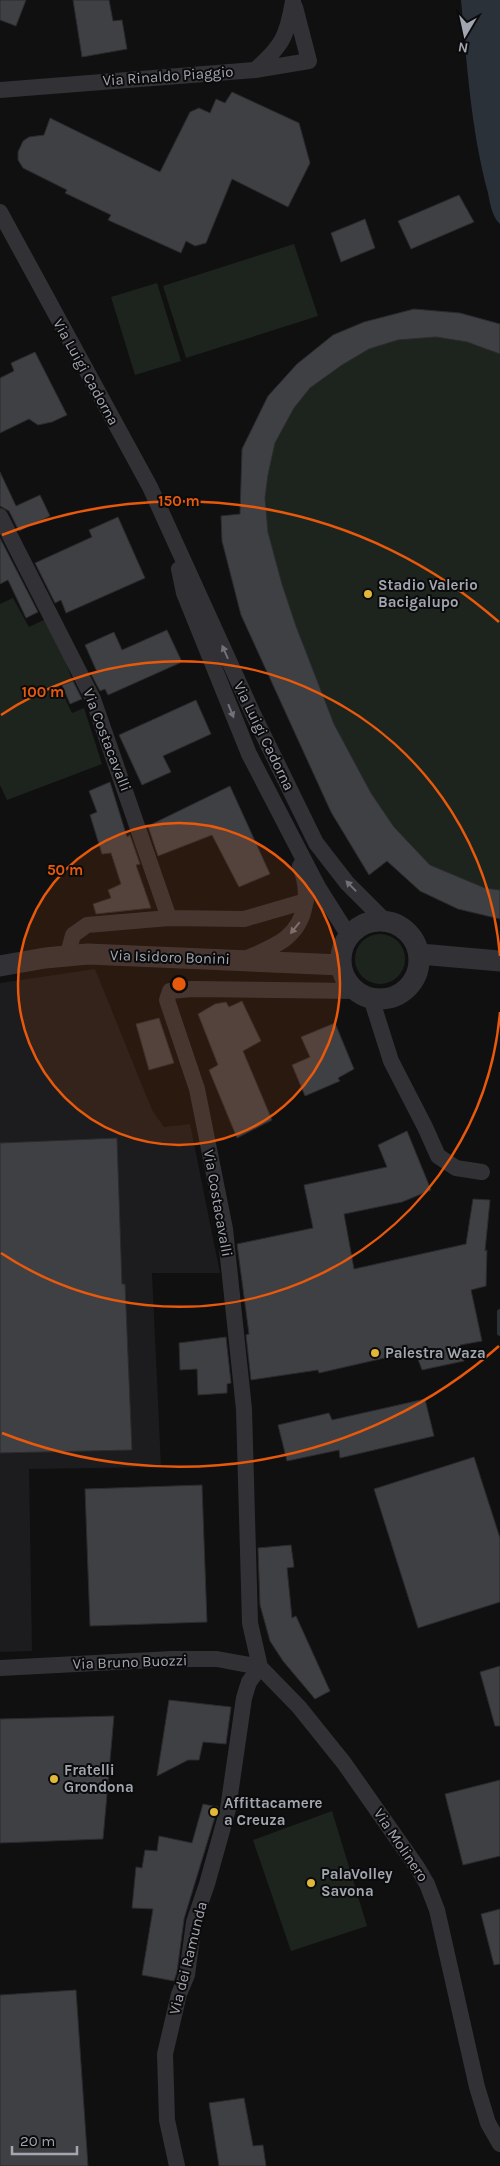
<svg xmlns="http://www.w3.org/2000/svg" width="500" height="2166" viewBox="0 0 500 2166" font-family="Karla,sans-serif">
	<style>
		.built { fill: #1c1c1e }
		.green { fill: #1d241e }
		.water { fill: #2b3139 }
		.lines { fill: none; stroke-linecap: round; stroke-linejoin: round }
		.stream { stroke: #2b3139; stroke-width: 6 }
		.building { fill: #3f4044; stroke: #2b2a2d }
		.minor { stroke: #323236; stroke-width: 16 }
		.tertiary { stroke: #323236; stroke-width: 21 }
		.oneway { fill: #70727a }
		.ring { fill: none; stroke: #e8590c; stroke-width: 2.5 }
		.poi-dot { fill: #e2b838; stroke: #0b0b0c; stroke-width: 2 }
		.labels { text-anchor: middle; stroke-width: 4; stroke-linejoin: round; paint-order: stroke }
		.street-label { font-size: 15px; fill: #a2a6b1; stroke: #0b0b0c }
		.poi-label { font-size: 15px; font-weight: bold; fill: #a2a6b1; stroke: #0b0b0c; text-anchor: start }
		.centre { fill: #e8590c; stroke: #0b0b0c; stroke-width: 2.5 }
		.ring-label { font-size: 15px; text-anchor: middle; font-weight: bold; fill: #e8590c; stroke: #0b0b0c; stroke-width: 4; stroke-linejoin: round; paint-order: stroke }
	</style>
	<rect width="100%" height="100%" fill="#101011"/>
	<path class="built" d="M 95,969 L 152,1110 L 164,1127 L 190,1124 L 220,1273 L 152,1273 L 161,1467 L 29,1469 L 32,1651 L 0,1652 L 0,983 Z"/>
	<path class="green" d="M 294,244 L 318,316 L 186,358 L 163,286 Z
		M 157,283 L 181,361 L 135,375 L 111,297 Z
		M 460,313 L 500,324 L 500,919 L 420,891 L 387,861 L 369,875 L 331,812 L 241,615 L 222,541 L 221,516 L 240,514 L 242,449 L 268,396 L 297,364 Z
		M 13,598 L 29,627 L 46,619 L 62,651 L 72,679 L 59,686 L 72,713 L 84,708 L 102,764 L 7,800 L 0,785 L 0,604 Z
		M355 959a25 25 0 1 1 50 0a25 25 0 1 1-50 0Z
		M 332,1811 L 367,1926 L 291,1951 L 253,1840 Z"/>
	<path class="water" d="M 461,0 L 500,0 L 500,224 C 492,217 490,203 488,193 C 471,130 467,65 461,0 Z"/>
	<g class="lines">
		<path class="stream" d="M 500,1312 L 500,1333"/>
	</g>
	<path class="building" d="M 0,0 L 26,0 L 16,26 L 0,20 Z
		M 73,0 L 109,0 L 113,21 L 122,20 L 127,49 L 82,57 Z
		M 232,92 L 299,123 L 310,163 L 288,207 L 232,179 L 206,243 L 195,246 L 186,241 L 181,253 L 108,220 L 111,215 L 65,193 L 67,190 L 23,168 L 18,160 L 18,152 L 23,141 L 29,137 L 44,135 L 50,118 L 160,172 L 190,112 L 199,108 L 210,113 L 216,99 L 225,103 Z
		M 459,195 L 474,222 L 411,249 L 398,221 Z
		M 365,219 L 375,248 L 341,262 L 331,233 Z
		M 414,309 L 460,313 L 500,324 L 500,354 L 467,342 L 436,337 L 398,340 L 369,349 L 342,365 L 310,388 L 294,408 L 275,443 L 268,475 L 265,498 L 268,532 L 282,584 L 296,626 L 334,724 L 371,793 L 394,827 L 430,865 L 485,888 L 500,890 L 500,919 L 458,909 L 420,891 L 387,861 L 369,875 L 331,812 L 241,615 L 222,541 L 221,516 L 240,514 L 242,449 L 268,396 L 297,364 L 333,335 L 364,322 Z
		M 35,352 L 67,415 L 52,422 L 38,425 L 29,419 L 0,433 L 0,378 L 14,371 L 11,363 Z
		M 0,472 L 16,506 L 40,495 L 50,516 L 19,531 L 9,511 L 0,506 Z
		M 118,517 L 145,578 L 66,613 L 61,600 L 55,603 L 35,563 L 92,537 L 89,530 Z
		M 0,538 L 38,612 L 26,618 L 8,580 L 0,584 Z
		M 167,630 L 182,662 L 108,695 L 105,689 L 100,691 L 91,674 L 97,672 L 85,645 L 114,632 L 122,650 Z
		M 73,681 L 82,699 L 70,704 L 62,685 Z
		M 196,700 L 211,734 L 163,756 L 171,772 L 142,785 L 119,735 Z
		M 110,782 L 127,837 L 130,835 L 140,864 L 136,865 L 151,908 L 96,914 L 93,904 L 111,898 L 108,890 L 121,884 L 111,853 L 102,854 L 90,815 L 97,812 L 89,791 Z
		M 230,786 L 270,874 L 239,887 L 212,835 L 158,856 L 148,826 Z
		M 242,1001 L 261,1041 L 243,1051 L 272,1120 L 237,1138 L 209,1070 L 218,1065 L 198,1014 L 215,1004 L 226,1002 L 229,1007 Z
		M 159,1018 L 174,1063 L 149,1070 L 136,1024 Z
		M 335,1023 L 354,1069 L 338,1078 L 340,1081 L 305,1096 L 292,1065 L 310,1057 L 301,1037 Z
		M 407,1131 L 431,1190 L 402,1202 L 344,1214 L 354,1269 L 466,1244 L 473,1199 L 490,1200 L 485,1251 L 487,1250 L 486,1286 L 471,1290 L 482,1341 L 460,1345 L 464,1361 L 422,1370 L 415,1351 L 319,1373 L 318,1370 L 251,1380 L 246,1335 L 249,1334 L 237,1244 L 313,1228 L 304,1185 L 387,1167 L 378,1145 Z
		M 117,1138 L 122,1284 L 125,1284 L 132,1450 L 0,1453 L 0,1143 Z
		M 226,1337 L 231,1383 L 227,1384 L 227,1393 L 198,1395 L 197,1369 L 180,1370 L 179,1343 Z
		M 425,1399 L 434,1436 L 340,1458 L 339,1450 L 287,1461 L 278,1425 L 329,1413 L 332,1420 Z
		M 474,1457 L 500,1538 L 500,1602 L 418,1628 L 374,1489 Z
		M 202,1485 L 207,1622 L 90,1626 L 85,1489 Z
		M 291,1545 L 294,1567 L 287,1568 L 292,1618 L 296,1616 L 330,1691 L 315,1699 L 283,1661 L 270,1641 L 260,1605 L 258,1548 Z
		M 500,1666 L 500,1726 L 495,1726 L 480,1672 Z
		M 169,1700 L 231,1707 L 226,1744 L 203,1742 L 199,1760 L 188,1760 L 157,1776 Z
		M 114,1716 L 103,1839 L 0,1843 L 0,1719 Z
		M 500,1780 L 500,1856 L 463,1865 L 445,1794 Z
		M 203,1804 L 218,1807 L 184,1919 L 177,1972 L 174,1981 L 142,1975 L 153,1909 L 132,1908 L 136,1867 L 142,1868 L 145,1850 L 157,1851 L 159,1836 L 192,1843 Z
		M 500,1909 L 500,1964 L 494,1965 L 481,1914 Z
		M 76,1990 L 88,2166 L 0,2166 L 0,1995 Z
		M 244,2098 L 253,2146 L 263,2145 L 266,2166 L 219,2166 L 209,2103 Z"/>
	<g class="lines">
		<path class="minor" d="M 255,70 L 309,61 L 295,7
			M 0,90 L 255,70 C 282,46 287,37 293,1
			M 0,212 L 150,487 L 254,716 L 316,843 L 347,883 L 385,921
			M 0,516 L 93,699 L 169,918
			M 179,569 L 184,593 L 249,754 L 318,887 L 349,936
			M 67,957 L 73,935 L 87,925 L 169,918 L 244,919 L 306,901
			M 241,961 C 255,954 274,948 286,938 C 308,920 310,890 300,866
			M 371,998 L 391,1061 L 425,1127 L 438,1156 L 456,1168 L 482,1172
			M 260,1667 L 250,1623 L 244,1409 L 225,1229 L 197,1089 L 167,1000 L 170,991 L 192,989 L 356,991
			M 260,1667 L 299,1707 L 344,1763 L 417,1867 L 427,1884 L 437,1910 L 477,2087 L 488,2123 L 500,2144
			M 0,1668 L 172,1659 L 217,1659 L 260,1667
			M 177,2166 L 167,2120 L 165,2054 L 179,1994 L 187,1975 L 194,1922 L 207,1884 L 228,1809 L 244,1698 L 249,1682 L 260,1667"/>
		<path class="tertiary" d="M341 960a39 39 0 1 1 78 0a39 39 0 1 1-78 0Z
			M 420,954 L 500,961
			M 0,966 L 45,958 L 88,954 L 341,965"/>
	</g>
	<defs><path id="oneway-solid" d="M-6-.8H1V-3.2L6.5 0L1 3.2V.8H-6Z" transform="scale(1.25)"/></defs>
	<g class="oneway">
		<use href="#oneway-solid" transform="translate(225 652) rotate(-114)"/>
		<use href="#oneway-solid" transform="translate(231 711) rotate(68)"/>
		<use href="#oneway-solid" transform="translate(351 886) rotate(-134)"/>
		<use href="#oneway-solid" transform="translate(295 928) rotate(129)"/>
	</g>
	<circle cx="179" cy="984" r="161" fill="#e8590c" fill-opacity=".12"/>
	<g class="ring">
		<circle cx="179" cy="984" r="161"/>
		<path d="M500 1012A322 322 0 0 1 1 1253M1 715A322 322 0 0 1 500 956"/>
		<path d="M499 1346A483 483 0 0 1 2 1433M2 535A483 483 0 0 1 499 622"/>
	</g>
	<g class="poi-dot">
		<circle cx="368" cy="594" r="5"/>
		<circle cx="375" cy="1353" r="5"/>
		<circle cx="54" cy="1779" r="5"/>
		<circle cx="214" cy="1812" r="5"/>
		<circle cx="311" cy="1883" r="5"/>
	</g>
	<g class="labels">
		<g class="street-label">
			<text transform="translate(168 76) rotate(-4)" y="5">Via Rinaldo Piaggio</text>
			<text transform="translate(86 372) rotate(61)" y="5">Via Luigi Cadorna</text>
			<text transform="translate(264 736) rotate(64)" y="5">Via Luigi Cadorna</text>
			<text transform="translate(107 740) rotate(69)" y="5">Via Costacavalli</text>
			<text transform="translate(170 957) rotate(2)" y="5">Via Isidoro Bonini</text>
			<text transform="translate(218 1203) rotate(80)" y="5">Via Costacavalli</text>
			<text transform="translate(130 1662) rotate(-2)" y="5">Via Bruno Buozzi</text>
			<text transform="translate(401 1845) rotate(56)" y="5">Via Molinero</text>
			<text transform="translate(188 1958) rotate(-76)" y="5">Via dei Ramunda</text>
		</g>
		<g class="poi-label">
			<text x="378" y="590">Stadio Valerio<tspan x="378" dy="17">Bacigalupo</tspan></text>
			<text x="385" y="1358">Palestra Waza</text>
			<text x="64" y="1775">Fratelli<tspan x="64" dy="17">Grondona</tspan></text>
			<text x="224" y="1808">Affittacamere<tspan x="224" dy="17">a Creuza</tspan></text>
			<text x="321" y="1879">PalaVolley<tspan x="321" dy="17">Savona</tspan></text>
		</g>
	</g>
	<circle cx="179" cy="984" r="8" class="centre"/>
	<g class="ring-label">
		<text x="179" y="506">150 m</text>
		<text x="43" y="697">100 m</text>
		<text x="65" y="875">50 m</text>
	</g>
	<g transform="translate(465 35) rotate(189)" stroke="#0b0b0c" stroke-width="4" paint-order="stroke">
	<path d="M0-4L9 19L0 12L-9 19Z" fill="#a2a6b1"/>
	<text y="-8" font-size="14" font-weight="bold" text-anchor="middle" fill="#a2a6b1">N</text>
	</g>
	<path d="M12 2146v8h65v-8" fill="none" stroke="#a2a6b1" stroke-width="2.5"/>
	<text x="20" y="2146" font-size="15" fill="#a2a6b1" stroke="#0b0b0c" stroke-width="4" paint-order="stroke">20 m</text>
</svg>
